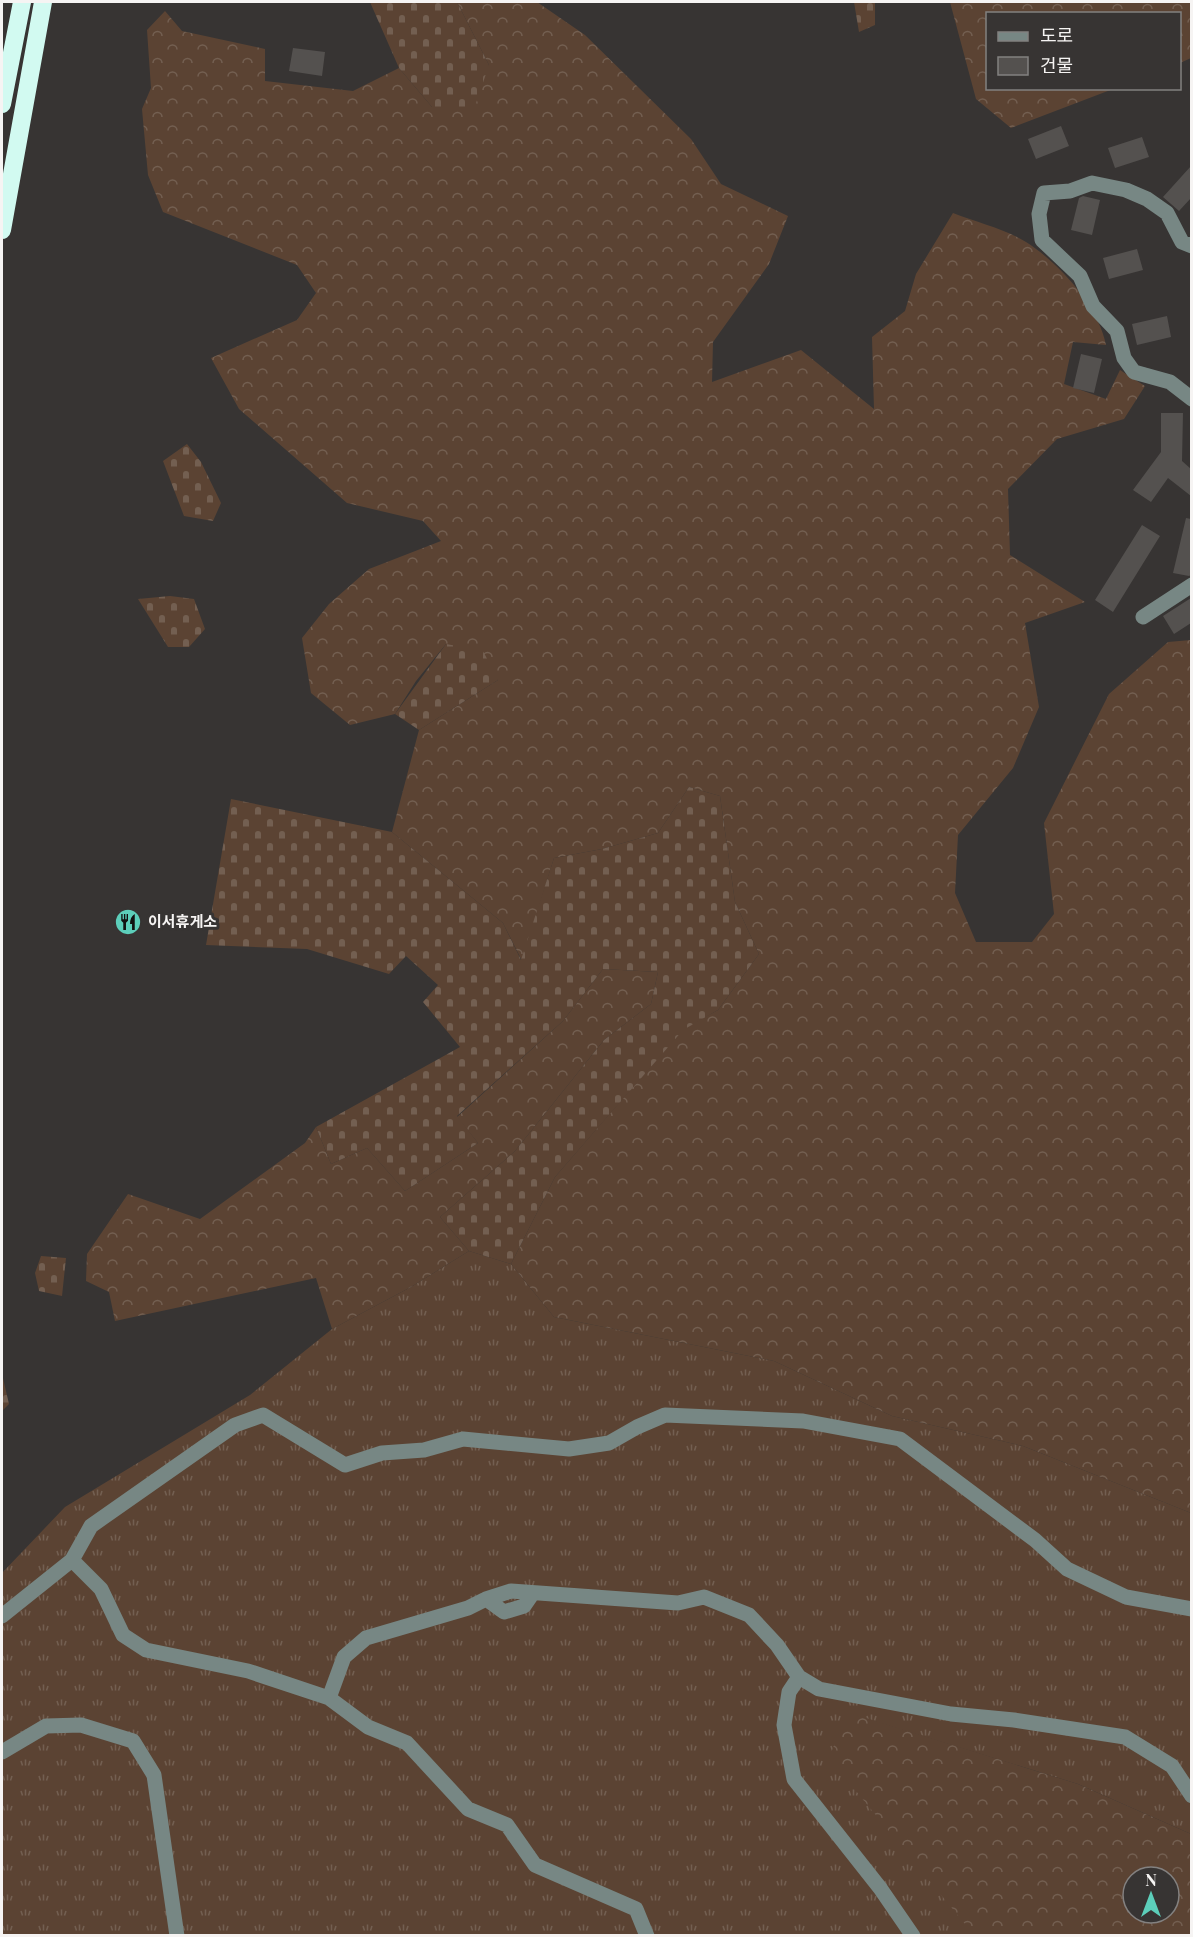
<svg xmlns="http://www.w3.org/2000/svg" width="1193" height="1937" viewBox="0 0 1193 1937" font-family="'Playfair Display','Noto Sans KR',serif">
	<style>
		.grass { fill: url(#grass-tufts) }
		.forest { fill: url(#forest-crowns); fill-rule: evenodd }
		.cemetery { fill: url(#cemetery-stones) }
		.building { fill: #54514f }
		.lines { fill: none; stroke-linecap: round; stroke-linejoin: round }
		.minor { stroke: #778784; stroke-width: 15 }
		.highway { stroke: #d2faf1; stroke-width: 18 }
		.labels { text-anchor: middle; stroke-width: 6; stroke-linejoin: round; paint-order: stroke }
		.poi-label { font-size: 15px; font-weight: bold; fill: #f6f4f3; stroke: #373433; text-anchor: start }
	</style>
	<defs>
		<pattern id="grass-tufts" width="24" height="20" patternUnits="userSpaceOnUse" patternTransform="scale(1.5)"><rect width="24" height="20" fill="#5b4333"/><path d="M3 7l-1-3M5 7V3M7 7l1-3M15 17l-1-3M17 17v-4M19 17l1-3" fill="none" stroke="#735f51"/></pattern>
		<pattern id="forest-crowns" width="20" height="18" patternUnits="userSpaceOnUse" patternTransform="scale(1.5)"><rect width="20" height="18" fill="#5b4333"/><path d="M2 6a3 3 0 1 1 6 0M12 15a3 3 0 1 1 6 0" fill="none" stroke="#735f51"/></pattern>
		<pattern id="cemetery-stones" width="16" height="16" patternUnits="userSpaceOnUse" patternTransform="scale(1.5)"><rect width="16" height="16" fill="#5b4333"/><path d="M2 7V4a2 2 0 0 1 4 0v3zM10 15v-3a2 2 0 0 1 4 0v3z" fill="#735f51"/></pattern>
	</defs>
	<rect width="100%" height="100%" fill="#373433"/>
	<path class="grass" d="M 469,1251 L 511,1264 L 554,1317 L 774,1361 L 892,1416 L 1023,1446 L 1191,1513 L 1191,1834 L 1078,1784 L 848,1713 L 974,1935 L 2,1935 L 2,1573 L 65,1507 L 250,1395 L 332,1329 L 411,1287 Z"/>
	<path class="forest" d="M 457,2 L 537,2 L 585,35 L 691,139 L 721,184 L 788,216 L 769,264 L 713,342 L 712,382 L 801,350 L 874,409 L 872,337 L 905,311 L 916,274 L 953,213 C 976,222 1005,229 1026,242 C 1059,263 1099,307 1106,345 L 1073,342 L 1064,384 L 1106,399 L 1120,370 L 1145,386 L 1124,419 L 1057,439 L 1008,489 L 1010,555 L 1085,602 L 1025,623 L 1039,707 L 1013,768 L 958,835 L 955,893 L 976,942 L 1032,942 L 1054,914 L 1044,823 L 1109,694 L 1168,642 L 1191,640 L 1191,1513 L 1023,1446 L 892,1416 L 774,1361 L 554,1317 L 511,1264 L 555,1177 L 683,1029 L 718,1010 L 759,954 L 735,902 L 720,796 L 689,787 L 658,833 L 602,849 L 554,858 L 522,961 L 503,923 L 392,832 L 419,730 L 498,680 L 446,644 L 416,681 L 395,714 L 350,725 L 311,693 L 302,638 L 329,604 L 369,569 L 441,541 L 423,521 L 347,503 L 239,409 L 211,358 L 297,320 L 316,293 L 297,265 L 163,212 L 148,175 L 142,109 L 151,88 L 147,30 L 165,11 L 182,31 L 265,49 L 265,81 L 353,91 L 399,68 L 432,107 L 489,65 Z
		M 950,2 L 1191,2 L 1191,58 L 1180,63 L 1180,14 L 988,14 L 988,88 L 1113,89 L 1011,128 L 976,99 Z
		M 603,969 L 658,972 L 651,1004 L 604,1040 L 515,1151 L 440,1217 L 469,1251 L 411,1287 L 332,1329 L 316,1278 L 115,1321 L 109,1292 L 86,1281 L 87,1254 L 128,1194 L 200,1219 L 305,1143 L 316,1127 L 331,1164 L 367,1148 L 405,1191 L 478,1143 L 457,1117 L 563,1021 Z
		M 847,1712 L 1078,1784 L 1191,1834 L 1191,1935 L 974,1935 L 829,1758 ZM 1133,1877 L 1169,1877 L 1169,1913 L 1133,1913 Z"/>
	<path class="cemetery" d="M 370,2 L 457,2 L 489,65 L 474,109 L 432,107 L 399,68 Z
		M 854,2 L 875,2 L 875,25 L 859,32 Z
		M 187,444 L 201,462 L 221,503 L 213,521 L 184,516 L 163,461 Z
		M 170,596 L 194,599 L 205,629 L 189,647 L 168,647 L 138,599 Z
		M 446,644 L 483,651 L 498,680 L 419,730 L 395,714 Z
		M 689,787 L 720,796 L 735,902 L 759,954 L 718,1010 L 683,1030 L 555,1177 L 511,1264 L 469,1251 L 440,1217 L 515,1151 L 604,1040 L 651,1004 L 658,972 L 603,969 L 563,1021 L 457,1116 L 478,1143 L 405,1191 L 367,1148 L 331,1164 L 316,1127 L 460,1047 L 423,1002 L 438,985 L 406,956 L 389,974 L 307,949 L 206,945 L 231,799 L 392,832 L 503,923 L 521,960 L 554,858 L 602,849 L 658,833 Z
		M 41,1256 L 66,1258 L 62,1296 L 39,1291 L 35,1273 Z
		M 2,1374 L 9,1404 L 2,1411 Z"/>
	<path class="building" d="M 293,48 L 325,52 L 322,76 L 289,71 Z
		M 1061,126 L 1069,146 L 1036,159 L 1028,139 Z
		M 1142,137 L 1149,157 L 1115,168 L 1108,148 Z
		M 1191,166 L 1191,198 L 1179,211 L 1163,197 Z
		M 1083,196 L 1100,200 L 1092,235 L 1071,230 L 1079,198 Z
		M 1137,249 L 1143,270 L 1109,279 L 1103,258 Z
		M 1167,316 L 1171,337 L 1137,345 L 1132,324 Z
		M 1081,354 L 1102,359 L 1094,393 L 1073,388 Z
		M 1161,413 L 1183,413 L 1182,461 L 1191,469 L 1191,496 L 1168,478 L 1151,502 L 1133,490 L 1161,452 Z
		M 1186,518 L 1191,519 L 1191,575 L 1189,576 L 1173,573 Z
		M 1142,525 L 1160,536 L 1113,612 L 1095,600 Z
		M 1191,598 L 1191,623 L 1174,634 L 1163,616 Z"/>
	<g class="lines">
		<path class="minor" d="M 1192,246 L 1182,242 L 1167,213 L 1147,199 L 1126,190 L 1092,183 L 1070,191 L 1044,193 L 1039,214 L 1042,240 L 1080,276 L 1093,306 L 1117,331 L 1124,358 L 1134,372 L 1170,382 L 1192,399
			M 1143,617 L 1192,585
			M 72,1560 L 101,1589 L 123,1635 L 146,1650 L 248,1671 L 329,1698 L 368,1727 L 407,1743 L 468,1809 L 507,1825 L 535,1865 L 636,1909 L 647,1936
			M 486,1599 L 504,1612 L 524,1606 L 533,1593
			M 2,1616 L 72,1560 L 91,1526 L 235,1425 L 263,1415 L 345,1465 L 382,1453 L 424,1450 L 463,1439 L 569,1449 L 609,1443 L 637,1427 L 665,1415 L 803,1421 L 900,1439 L 1035,1540 L 1067,1569 L 1126,1597 L 1192,1609
			M 799,1677 L 789,1692 L 784,1725 L 794,1779 L 880,1888 L 913,1936
			M 329,1698 L 344,1657 L 366,1638 L 468,1608 L 486,1599 L 511,1591 L 678,1603 L 704,1597 L 749,1615 L 777,1645 L 799,1677 L 819,1689 L 951,1714 L 1014,1720 L 1125,1737 L 1172,1766 L 1192,1796
			M 2,1752 L 46,1726 L 81,1725 L 133,1741 L 154,1775 L 177,1936"/>
		<path class="highway" d="M 2,104 L 22,2
			M 2,230 L 43,2"/>
	</g>
	<defs>
		<g id="restaurant-disc" transform="scale(1.35)"><circle r="9.5" fill="#5cceba" stroke="#373433"/><path d="M-5-6h1v4h1v-4h1v4h1v-4h1v5L-1.5 .5V6h-2V.5L-5-1ZM5-6V6H3V1.5H1.5Q1.5-4 5-6Z" fill="#111"/></g>
	</defs>
	<g fill-rule="evenodd">
		<use href="#restaurant-disc" x="128" y="922"/>
	</g>
	<g class="labels">
		<g class="poi-label">
			<text x="148" y="927">이서휴게소</text>
		</g>
	</g>
	<rect width="1193" height="1937" fill="none" stroke="#f6f4f3" stroke-width="6"/>
	<rect x="986" y="12" width="195" height="78" fill="#373433" stroke="#838180" stroke-width="1.5"/>
	<rect x="998" y="32" width="30" height="9" fill="#778784" stroke="#838180" stroke-width="1.5"/>
	<text x="1040" y="42" font-size="18" fill="#f6f4f3">도로</text>
	<rect x="998" y="57" width="30" height="18" fill="#54514f" stroke="#838180" stroke-width="1.5"/>
	<text x="1040" y="72" font-size="18" fill="#f6f4f3">건물</text>
	<g transform="translate(1151 1895)"><circle r="28" fill="#373433" stroke="#838180" stroke-width="1.5"/>
	<path d="M0-4.5L10 22L0 15L-10 22Z" fill="#5cceba"/>
	<text y="-9" font-size="16" font-weight="bold" text-anchor="middle" fill="#f6f4f3">N</text>
	</g>
</svg>
